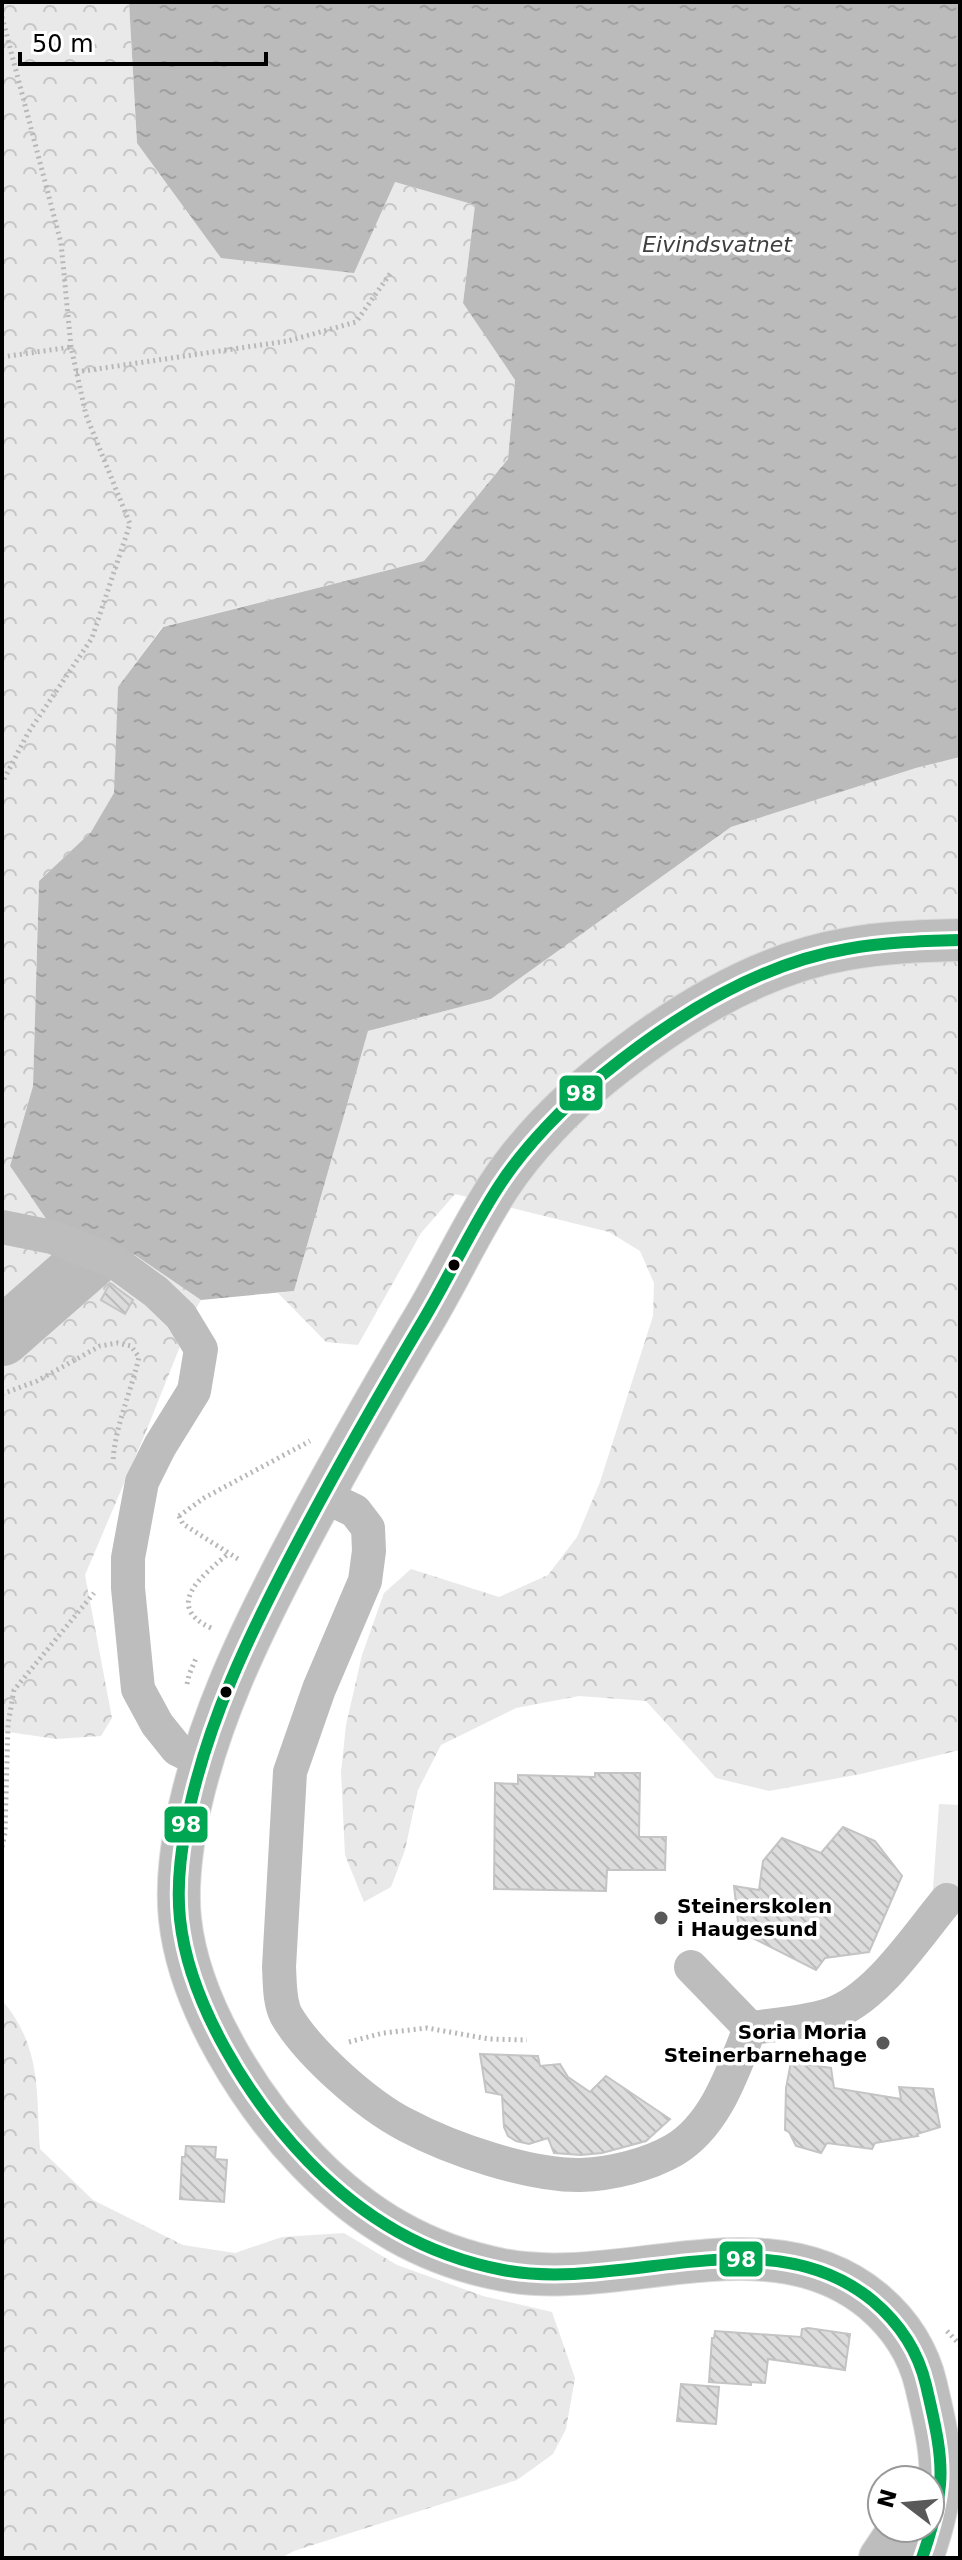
<svg xmlns="http://www.w3.org/2000/svg" width="962" height="2560" viewBox="0 0 962 2560" font-family="'DejaVu Sans',sans-serif">
	<style>
		.forest { fill: url(#forest-crowns) }
		.pitch { fill: #e9e9e9 }
		.water { fill: url(#water-ripples) }
		.lines { fill: none; stroke-linecap: round; stroke-linejoin: round }
		.river { stroke: #bbb; stroke-width: 58 }
		.building { fill: url(#building-back-hatch); stroke: #c4c4c4; stroke-width: 2 }
		.major-casing { stroke: #dbdbdb; stroke-width: 44 }
		.path { stroke: #b8b8b8; stroke-width: 5; stroke-dasharray: 2 4; stroke-linecap: butt }
		.minor { stroke: #bdbdbd; stroke-width: 34 }
		.major { stroke: #bdbdbd; stroke-width: 42 }
		.bus-1-casing { stroke: #fff; stroke-width: 18 }
		.bus-1 { stroke: #00a651; stroke-width: 12 }
		.bus-dot { fill: #000; stroke: #fff; stroke-width: 3 }
		.poi-dot { fill: #595959; stroke: #fff; stroke-width: 3 }
		.labels { text-anchor: middle; stroke-width: 7; stroke-linejoin: round; paint-order: stroke }
		.poi-label { font-size: 20px; font-weight: bold; fill: #000; stroke: #fff; text-anchor: start }
		.water-label { font-size: 22px; font-style: italic; fill: #3f3f3f; stroke: #fff }
		.line-badge { stroke: #fff; stroke-width: 3 }
		.badge-label { font-size: 22px; text-anchor: middle; font-weight: bold; fill: #fff }
	</style>
	<defs>
		<pattern id="forest-crowns" width="20" height="18" patternUnits="userSpaceOnUse" patternTransform="scale(2)"><rect width="20" height="18" fill="#e9e9e9"/><path d="M2 6a3 3 0 1 1 6 0M12 15a3 3 0 1 1 6 0" fill="none" stroke="#c6c6c6"/></pattern>
		<pattern id="water-ripples" width="26" height="14" patternUnits="userSpaceOnUse" patternTransform="scale(2)"><rect width="26" height="14" fill="#bbb"/><path d="M2 4q2-2 4 0t4 0M15 11q2-2 4 0t4 0" fill="none" stroke="#9f9f9f"/></pattern>
		<pattern id="building-back-hatch" width="6" height="6" patternUnits="userSpaceOnUse" patternTransform="scale(2)"><rect width="6" height="6" fill="#dcdcdc"/><path d="M-1 5l2 2M0 0l6 6M5-1l2 2" fill="none" stroke="#bbb"/></pattern>
	</defs>
	<rect width="100%" height="100%" fill="#fff"/>
	<path class="forest" d="M 2,2 L 129,2 L 137,143 L 395,182 L 475,205 L 463,302 L 515,380 L 508,459 L 424,561 L 162,627 L 118,688 L 115,793 L 91,832 L 39,881 L 33,1086 L 10,1166 L 55,1232 L 135,1255 L 201,1300 L 193,1314 L 145,1434 L 85,1575 L 112,1718 L 101,1736 L 56,1739 L 2,1731 Z
		M 960,757 L 960,1750 L 861,1774 L 769,1791 L 716,1778 L 646,1701 L 579,1696 L 516,1708 L 441,1745 L 418,1790 L 405,1850 L 391,1887 L 364,1902 L 345,1855 L 341,1772 L 346,1725 L 362,1655 L 384,1593 L 411,1569 L 499,1597 L 548,1575 L 577,1537 L 600,1482 L 653,1316 L 654,1283 L 640,1251 L 609,1232 L 455,1194 L 421,1233 L 358,1345 L 326,1342 L 278,1293 L 294,1291 L 368,1031 L 491,999 L 731,827 L 916,768 Z
		M 2,2000 C 42,2048 36,2091 40,2149 L 93,2200 L 183,2245 L 235,2253 L 282,2237 L 344,2233 L 397,2265 L 483,2296 L 552,2312 L 575,2378 L 566,2429 L 553,2454 L 517,2480 L 294,2551 L 281,2558 L 2,2558 Z"/>
	<path class="pitch" d="M 939,1804 L 960,1805 L 960,1904 L 932,1902 Z"/>
	<path class="water" d="M 129,2 L 960,2 L 960,757 L 916,768 L 731,827 L 491,999 L 368,1031 L 294,1291 L 201,1300 L 135,1255 L 55,1232 L 10,1166 L 33,1086 L 39,881 L 91,832 L 114,793 L 118,687 L 163,627 L 424,561 L 508,459 L 515,380 L 463,303 L 475,205 L 395,182 L 354,273 L 221,258 L 137,143 Z"/>
	<g class="lines">
		<path class="river" d="M 2,1337 L 91,1259"/>
	</g>
	<path class="building" d="M 110,1283 L 133,1300 L 125,1314 L 101,1300 Z
		M 595,1773 L 640,1773 L 639,1837 L 666,1837 L 665,1870 L 607,1870 L 606,1891 L 494,1889 L 495,1783 L 518,1784 L 518,1775 L 595,1777 Z
		M 843,1827 L 875,1841 L 902,1876 L 869,1952 L 825,1958 L 816,1970 L 739,1931 L 734,1886 L 759,1890 L 763,1861 L 782,1838 L 821,1853 Z
		M 480,2054 L 538,2056 L 540,2066 L 560,2064 L 568,2077 L 590,2092 L 606,2076 L 670,2119 L 646,2141 L 602,2153 L 581,2155 L 554,2153 L 548,2138 L 529,2144 L 516,2141 L 508,2136 L 504,2127 L 502,2095 L 486,2092 Z
		M 791,2062 L 831,2068 L 834,2088 L 901,2099 L 899,2087 L 933,2089 L 940,2127 L 917,2134 L 918,2136 L 875,2143 L 872,2149 L 827,2143 L 821,2153 L 796,2146 L 789,2132 L 785,2130 L 786,2088 Z
		M 186,2146 L 216,2147 L 215,2159 L 227,2160 L 224,2202 L 180,2199 L 182,2157 L 185,2157 Z
		M 808,2328 L 850,2334 L 845,2370 L 768,2359 L 765,2383 L 751,2382 L 751,2385 L 709,2382 L 712,2338 L 714,2338 L 715,2331 L 801,2337 L 802,2329 Z
		M 681,2384 L 719,2387 L 716,2424 L 677,2421 Z"/>
	<g class="lines">
		<g class="major-casing">
			<path id="major" d="M 880,2558 L 900,2528
				M 922,2558 C 930,2535 938,2509 940,2485 C 943,2453 933,2416 926,2385 C 918,2351 899,2323 873,2301 C 768,2214 623,2293 503,2270 C 425,2255 363,2218 308,2161 C 250,2101 189,2004 180,1919 C 176,1881 182,1843 190,1806 C 210,1718 247,1640 288,1561 C 329,1482 373,1405 418,1329 C 447,1282 469,1232 499,1186 C 525,1146 565,1105 602,1075 C 672,1018 757,964 847,949 C 884,942 922,941 960,940"/>
		</g>
		<path class="path" d="M 2,17 L 61,243 L 71,347 L 86,415 L 130,524 L 92,638 L 28,733 L 2,783
			M 2,357 L 71,347
			M 76,372 L 288,341 L 356,322 L 392,271
			M 2,1394 L 37,1381 L 100,1346 L 117,1343 L 131,1346 L 139,1357 C 131,1392 114,1429 113,1463
			M 179,1516 L 204,1498 L 310,1441
			M 179,1516 L 183,1524 L 238,1559
			M 211,1628 C 161,1605 206,1573 229,1553
			M 187,1684 L 189,1675 L 197,1656
			M 2,1847 L 5,1833 L 8,1724 L 14,1690 L 94,1593
			M 349,2042 L 383,2033 L 427,2028 L 489,2039 L 527,2040
			M 947,2331 L 960,2345"/>
		<path class="minor" d="M 2,1227 L 52,1237 L 115,1262 L 156,1292 L 181,1316 L 201,1349 L 194,1391 L 160,1446 L 142,1482 L 128,1558 L 128,1588 L 138,1689 L 157,1724 L 177,1749 L 201,1761
			M 322,1495 L 355,1511 L 368,1528 L 369,1551 L 365,1581 L 319,1689 L 290,1772 L 279,1967 C 280,1982 279,2001 286,2015 C 308,2053 367,2105 406,2125 C 451,2149 530,2176 581,2175 C 611,2174 648,2165 674,2150 C 716,2125 733,2071 750,2028
			M 691,1967 L 750,2028
			M 750,2028 C 776,2025 804,2023 829,2015 C 876,2000 916,1937 947,1900"/>
		<use href="#major" class="major"/>
		<g class="bus-1-casing">
			<path id="bus-1" d="M 922,2558 C 930,2535 938,2509 940,2485 C 943,2453 933,2416 926,2385 C 918,2351 899,2323 873,2301 C 768,2214 623,2293 503,2270 C 425,2255 363,2218 308,2161 C 250,2101 189,2004 180,1919 C 176,1881 182,1843 190,1806 C 210,1718 247,1640 288,1561 C 329,1482 373,1405 418,1329 C 447,1282 469,1232 499,1186 C 525,1146 565,1105 602,1075 C 672,1018 757,964 847,949 C 884,942 922,941 960,940"/>
		</g>
		<use href="#bus-1" class="bus-1"/>
	</g>
	<g class="bus-dot">
		<circle cx="454" cy="1265" r="7"/>
		<circle cx="226" cy="1692" r="7"/>
	</g>
	<g class="poi-dot">
		<circle cx="661" cy="1918" r="8"/>
		<circle cx="883" cy="2043" r="8"/>
	</g>
	<g class="labels">
		<g class="poi-label">
			<text x="677" y="1913">Steinerskolen<tspan x="677" dy="23">i Haugesund</tspan></text>
			<text x="867" y="2039" text-anchor="end">Soria Moria<tspan x="867" dy="23">Steinerbarnehage</tspan></text>
		</g>
		<g class="water-label">
			<text x="717" y="252">Eivindsvatnet</text>
		</g>
	</g>
	<g class="line-badge">
		<rect x="558" y="1074" width="46" height="38" rx="8" fill="#00a651"/>
		<rect x="163" y="1805" width="46" height="39" rx="8" fill="#00a651"/>
		<rect x="718" y="2240" width="46" height="38" rx="8" fill="#00a651"/>
	</g>
	<g class="badge-label">
		<text x="581" y="1101">98</text>
		<text x="186" y="1832">98</text>
		<text x="741" y="2267">98</text>
	</g>
	<rect width="962" height="2560" fill="none" stroke="#000000" stroke-width="8"/>
	<g transform="translate(906 2504) rotate(286)"><circle r="38" fill="#ffffff" stroke="#999999" stroke-width="2"/>
	<path d="M0-6L14 30L0 20L-14 30Z" fill="#595959"/>
	<text y="-12" font-size="22" font-weight="bold" text-anchor="middle" fill="#000000">N</text>
	</g>
	<path d="M20 52v12h246v-12" fill="none" stroke="#000000" stroke-width="4"/>
	<text x="32" y="52" font-size="24" fill="#000000" stroke="#ffffff" stroke-width="6" paint-order="stroke">50 m</text>
</svg>
